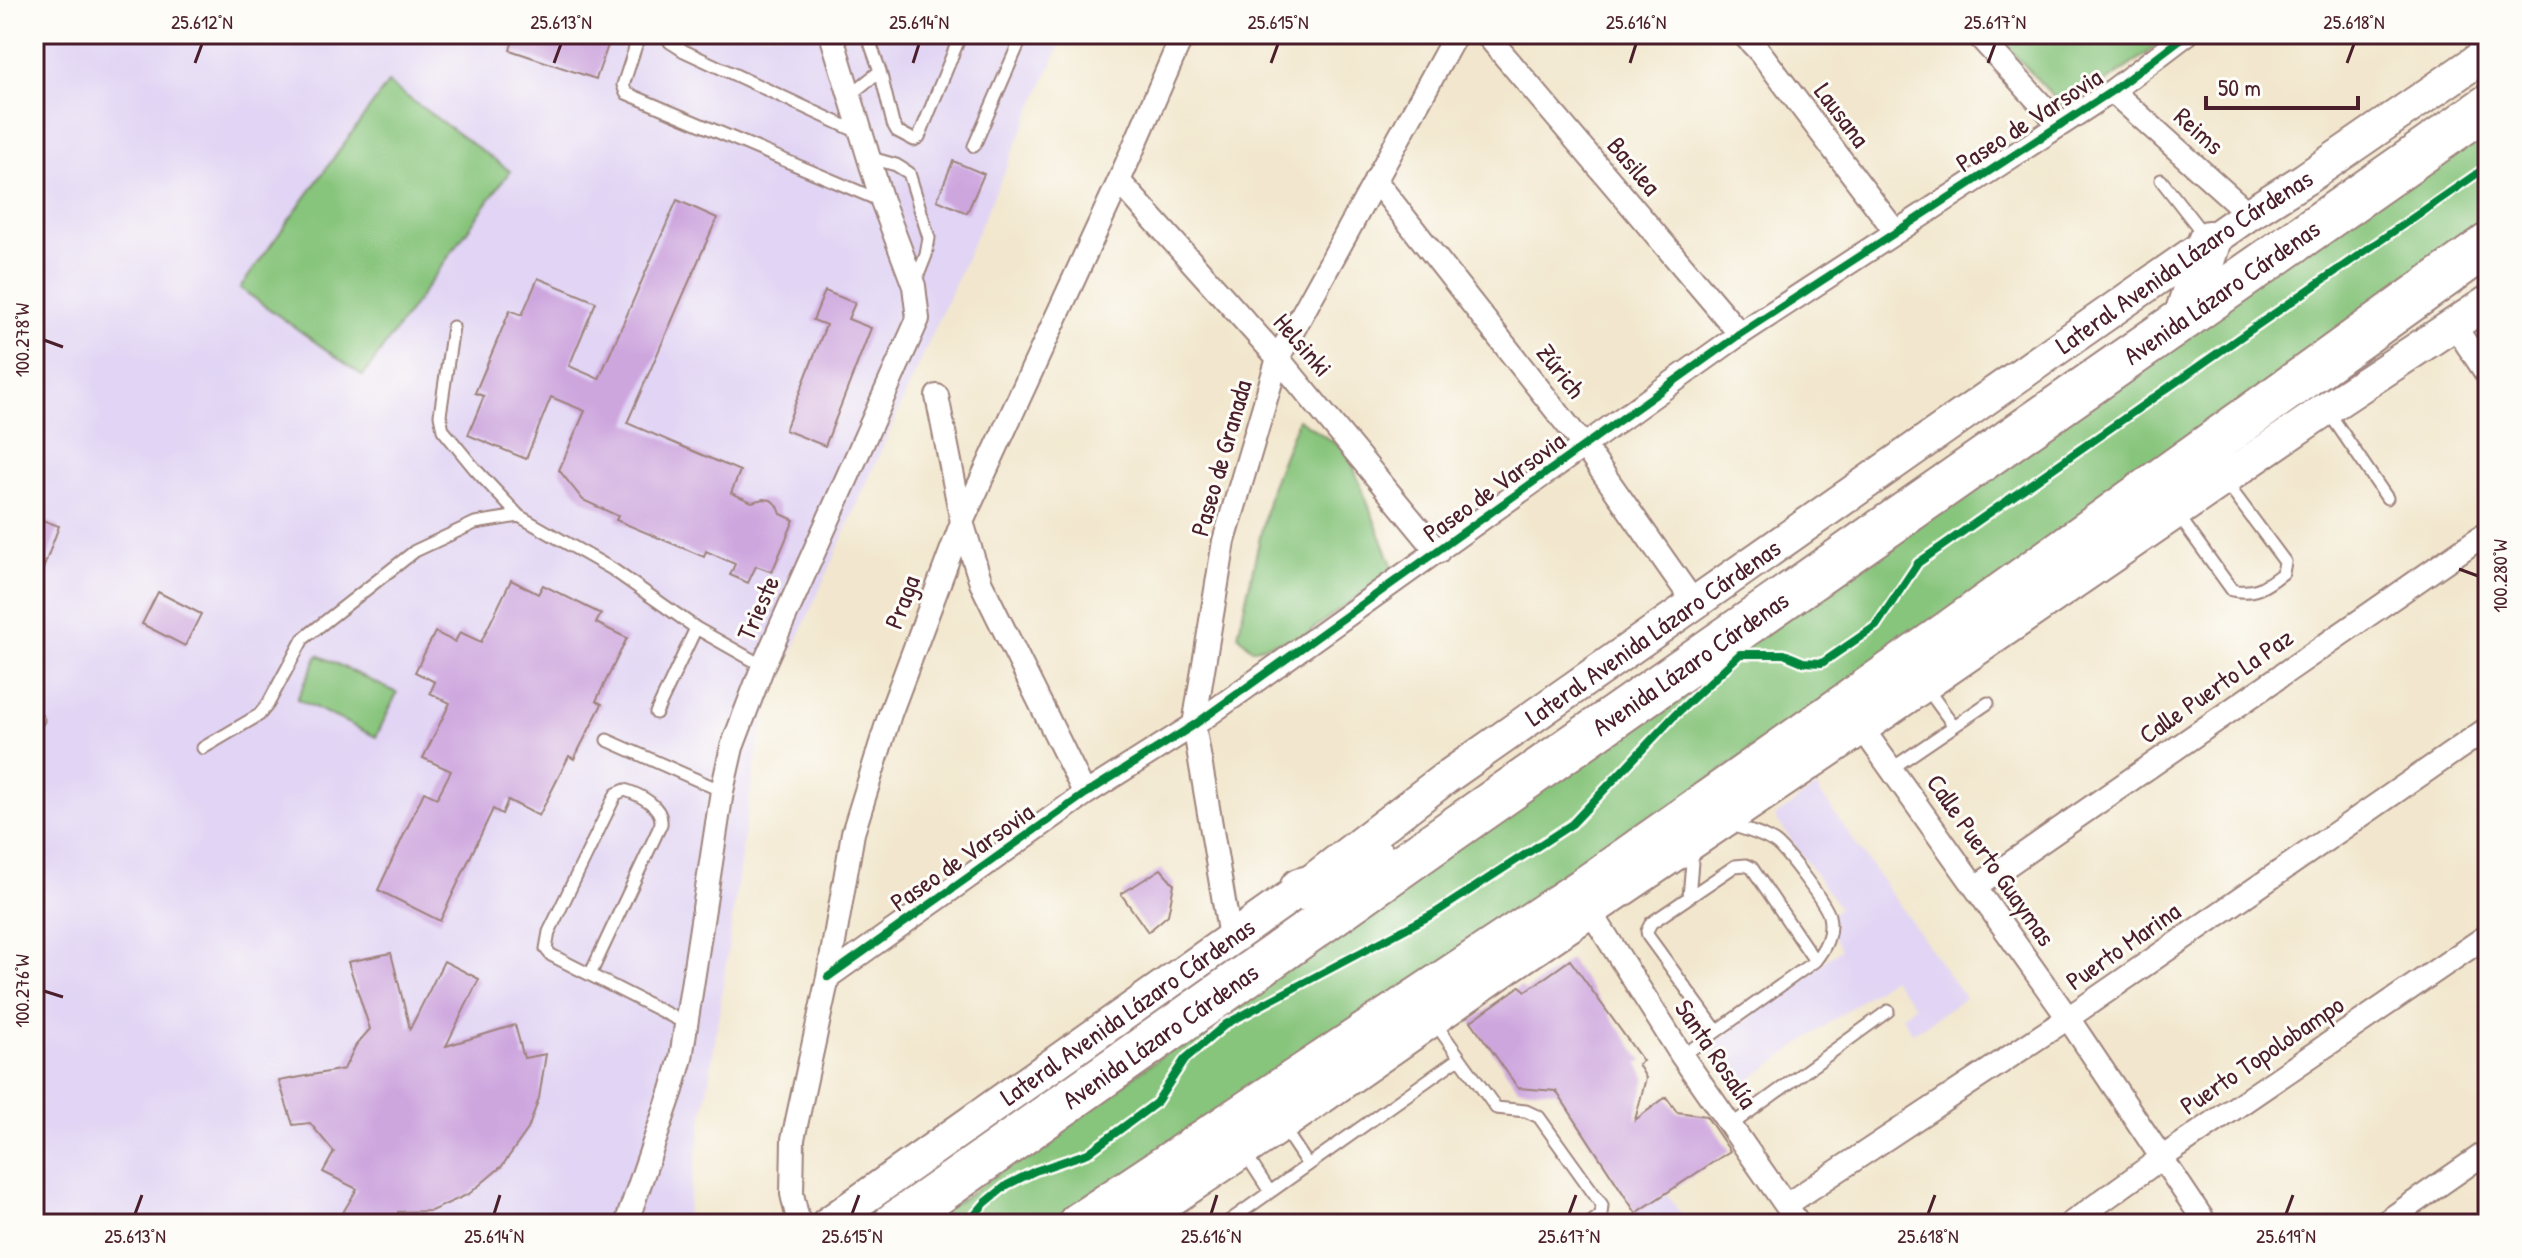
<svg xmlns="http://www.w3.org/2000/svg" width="2522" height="1258" viewBox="0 0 2522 1258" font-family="'Patrick Hand',sans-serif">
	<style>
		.built { fill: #e1d4f4 }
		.green { fill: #87c47b; stroke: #687253; stroke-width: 2 }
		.building { fill: #cda6de }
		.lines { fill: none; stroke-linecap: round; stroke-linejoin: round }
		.lane-casing { stroke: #9e837c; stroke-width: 15 }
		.street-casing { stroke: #9e837c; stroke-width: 26 }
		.secondary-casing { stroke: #9e837c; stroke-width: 36 }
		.highway-casing { stroke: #9e837c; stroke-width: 46 }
		.lane { stroke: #fff; stroke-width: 11 }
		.street { stroke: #fff; stroke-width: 22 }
		.secondary { stroke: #fff; stroke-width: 32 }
		.highway { stroke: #fff; stroke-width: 42 }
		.cycleway-casing { stroke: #fdfcf7; stroke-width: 13 }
		.cycleway { stroke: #00873e; stroke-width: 8 }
		.ticks { fill: none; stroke: #4a1f2b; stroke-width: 3 }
		.labels { text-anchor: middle; stroke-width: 6; stroke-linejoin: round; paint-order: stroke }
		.street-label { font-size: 26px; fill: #4a1f2b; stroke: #fdfcf7 }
		.neatline { fill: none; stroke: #4a1f2b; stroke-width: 3 }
		.ticks-label { font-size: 20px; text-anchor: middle; fill: #4a1f2b }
	</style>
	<rect width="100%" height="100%" fill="#fdfcf7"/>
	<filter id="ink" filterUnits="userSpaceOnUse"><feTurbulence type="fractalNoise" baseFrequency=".0125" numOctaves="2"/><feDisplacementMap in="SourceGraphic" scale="16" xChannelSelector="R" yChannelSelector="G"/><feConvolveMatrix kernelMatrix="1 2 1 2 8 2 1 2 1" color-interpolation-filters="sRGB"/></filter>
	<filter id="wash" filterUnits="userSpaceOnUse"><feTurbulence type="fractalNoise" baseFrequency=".006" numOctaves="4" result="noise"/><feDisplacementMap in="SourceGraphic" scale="32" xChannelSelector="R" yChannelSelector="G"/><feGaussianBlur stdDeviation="1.8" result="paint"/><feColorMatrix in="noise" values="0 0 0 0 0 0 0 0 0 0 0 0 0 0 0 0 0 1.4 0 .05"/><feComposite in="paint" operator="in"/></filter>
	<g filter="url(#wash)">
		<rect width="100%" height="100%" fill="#f2e7ce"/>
		<path class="built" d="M 34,34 L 1065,34 L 773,695 L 761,733 L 749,800 L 713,1056 L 685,1224 L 34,1224 Z
			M 1816,787 L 1965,998 L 1913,1033 L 1902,1016 L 1914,1006 L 1892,978 L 1737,1089 L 1707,1049 L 1841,949 L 1823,922 L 1839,908 L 1775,817 Z
			M 1667,1194 L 1688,1224 L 1617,1224 Z"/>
		<path class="green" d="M 1995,34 L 2175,34 L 2066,110 Z
			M 388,83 L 510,171 L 363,376 L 240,288 Z
			M 2488,106 L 2488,245 L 1061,1224 L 927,1224 Z
			M 1298,419 L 1347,451 L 1394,570 L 1305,635 L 1252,649 L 1238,635 L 1271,488 Z
			M 318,655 L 397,693 L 376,737 L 297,699 Z"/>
		<g id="blocks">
			<path class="building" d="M 515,34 L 612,34 L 596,79 L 510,50 Z
				M 953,161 L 984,174 L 967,213 L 937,200 Z
				M 677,200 L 717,218 L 627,423 L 740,471 L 731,493 L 752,502 L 763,499 L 771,500 L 778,506 L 781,514 L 794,520 L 772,572 L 756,566 L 748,583 L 730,575 L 735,564 L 706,551 L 704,557 L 616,520 L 618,516 L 583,500 L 559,470 L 585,411 L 551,397 L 526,459 L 468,435 L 484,396 L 475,393 L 510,310 L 522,315 L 538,278 L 596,302 L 569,366 L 599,379 Z
				M 825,291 L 855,303 L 848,319 L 871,328 L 825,446 L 785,430 L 826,325 L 813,320 Z
				M 34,517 L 59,526 L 36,588 L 34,588 Z
				M 511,580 L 538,594 L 543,585 L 601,614 L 596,623 L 627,638 L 596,701 L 602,704 L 574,759 L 569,756 L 539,816 L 508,800 L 502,814 L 493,809 L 440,921 L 378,890 L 424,792 L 437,798 L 451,771 L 423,758 L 450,703 L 430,693 L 435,682 L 415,672 L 435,632 L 455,642 L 460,632 L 481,642 Z
				M 158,592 L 201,614 L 185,646 L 142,624 Z
				M 1161,869 L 1174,884 L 1168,915 L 1148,932 L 1121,894 Z
				M 391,953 L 410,1029 L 444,961 L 479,979 L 446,1046 L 515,1025 L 524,1058 L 546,1054 L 539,1098 L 528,1129 L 502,1166 L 469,1194 L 431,1211 L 398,1212 L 396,1224 L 336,1224 L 357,1189 L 323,1172 L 334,1152 L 310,1123 L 293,1125 L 279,1081 L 344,1069 L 356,1045 L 370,1029 L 348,962 Z
				M 1570,960 L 1643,1061 L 1638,1064 L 1646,1078 L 1635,1120 L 1666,1097 L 1677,1112 L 1706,1116 L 1730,1151 L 1636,1213 L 1556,1091 L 1518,1088 L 1471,1021 L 1520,986 L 1526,991 Z"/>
		</g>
	</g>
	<g filter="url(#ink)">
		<use href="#blocks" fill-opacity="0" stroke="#9e837c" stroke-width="2"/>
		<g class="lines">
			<g class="lane-casing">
				<path id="lane" d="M 646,34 L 637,42 L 623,85 L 626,93 L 881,201
					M 666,34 L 670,42 L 684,51 L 860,133
					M 867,34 L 880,71 L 893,124 L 897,131 L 914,140 L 919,137 L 961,34
					M 850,95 L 880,71
					M 974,146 L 1023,34
					M 868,157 L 896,165 L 909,173 L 929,238 L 926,255 L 915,283
					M 2161,180 L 2204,235
					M 453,327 L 440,415 L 443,430 L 475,469 L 519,516
					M 2327,410 L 2387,498
					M 2178,515 L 2232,590 C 2255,595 2266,586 2283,573 L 2285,562 L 2224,480
					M 1925,686 L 1954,726
					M 656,713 L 696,628 L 763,666
					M 34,722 L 38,720
					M 607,740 L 722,791
					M 203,748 L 259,715 L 268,704 L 303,639 L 415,551 L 475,523 L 519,516 L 612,569 L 696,628
					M 1891,769 L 1988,703
					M 1689,897 L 1693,850
					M 590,975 L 661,824 C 663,806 640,795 625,790 L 616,794 L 549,932 L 546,949 L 551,955 L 687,1024
					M 1435,1023 L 1496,1108 L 1526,1111 L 1539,1117 L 1602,1205 L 1601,1215 L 1589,1224
					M 1717,1031 L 1648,936 L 1647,931 L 1651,923 L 1735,866 L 1746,865 L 1752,868 L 1815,961
					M 1682,1056 L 1815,961 C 1825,948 1833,934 1829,916 C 1827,905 1784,848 1774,842 C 1760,833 1743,829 1728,824
					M 1282,1126 L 1308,1165
					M 1730,1126 L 1888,1011
					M 1244,1152 L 1270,1192
					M 1225,1224 L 1459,1058"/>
			</g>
			<g class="street-casing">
				<path id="street" d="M 1486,34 L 1740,334
					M 1743,34 L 1760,52 L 1895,231
					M 1977,34 L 2059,124
					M 2112,91 L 2249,214
					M 1375,180 L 1584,446 L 1695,604
					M 1119,181 L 1278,358 L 1438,552
					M 2454,325 L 2488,376
					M 937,396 L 962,522 L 981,583 L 1085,794
					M 1862,728 L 2068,1018 L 2206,1224
					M 1976,887 L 2488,532
					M 1591,912 L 1682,1056 L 1799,1224
					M 1230,937 L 1194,725 L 1224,541 L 1278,358 L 1456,34
					M 828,977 L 1085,794 L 1194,725 L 1740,334 L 2112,91 L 2187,34
					M 1786,1205 L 2068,1018 L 2488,728
					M 626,1224 L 672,1090 L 681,1058 L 722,791 L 732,747 L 763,666 L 918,319 L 914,286 L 882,201 L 831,34
					M 799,1224 L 792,1194 L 793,1139 L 828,977 L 853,833 L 890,714 L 962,522 L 1119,181 L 1183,34
					M 2070,1224 L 2160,1159 L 2488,935
					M 2383,1224 L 2488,1151"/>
			</g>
			<g class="secondary-casing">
				<g id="secondary">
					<path id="s1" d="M 827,1224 L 1301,889 L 1444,779 L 2249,214 L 2305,179 L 2488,53"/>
					<path d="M 1135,1224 L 1282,1125 L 1508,967 L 1862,728 L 2326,409 L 2488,302"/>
				</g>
			</g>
			<g class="highway-casing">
				<g id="highway">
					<path d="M 2185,318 L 2209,242"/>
					<path d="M 1301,889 L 1337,880 L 1374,858"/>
					<path id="s2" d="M 894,1224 L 1451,831 L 2488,106"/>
					<path d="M 1079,1224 L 1584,889 L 1949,632 L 2488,245"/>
				</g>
			</g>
			<use href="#lane" class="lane"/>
			<use href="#street" class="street"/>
			<use href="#secondary" class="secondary"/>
			<use href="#highway" class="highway"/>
			<g class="cycleway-casing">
				<path id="cycleway" d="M 828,977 L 1085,794 L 1194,725 L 1740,334 L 2112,91 L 2187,34
					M 967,1224 L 985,1203 L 1007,1185 L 1035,1171 L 1088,1153 L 1156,1103 L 1185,1059 L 1226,1024 L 1435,913 L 1572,824 L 1675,715 L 1740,654 L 1784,654 L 1803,662 L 1822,663 L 1876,626 L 1918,563 L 2249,331 L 2488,166"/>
			</g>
			<use href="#cycleway" class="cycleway"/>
		</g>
	</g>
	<path class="ticks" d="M 195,63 L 202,44M 554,63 L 561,44M 913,63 L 919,44M 1271,63 L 1278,44M 1630,63 L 1636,44M 1988,63 L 1995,44M 2347,63 L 2354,44M 44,340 L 63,347M 2459,569 L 2478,576M 44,991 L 63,997M 135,1214 L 142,1195M 494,1214 L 500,1195M 852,1214 L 859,1195M 1211,1214 L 1217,1195M 1569,1214 L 1576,1195M 1928,1214 L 1935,1195M 2286,1214 L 2293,1195"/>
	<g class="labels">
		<g class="street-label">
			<text transform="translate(1842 115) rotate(53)" y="9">Lausana</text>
			<text transform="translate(2029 120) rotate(-33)" y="9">Paseo de Varsovia</text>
			<text transform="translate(2199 131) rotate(42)" y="9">Reims</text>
			<text transform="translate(1634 166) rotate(50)" y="9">Basilea</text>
			<text dy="9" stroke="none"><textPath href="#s1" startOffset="1664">Lateral Avenida Lázaro Cárdenas</textPath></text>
			<text dy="9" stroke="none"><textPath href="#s2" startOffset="1622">Avenida Lázaro Cárdenas</textPath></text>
			<text transform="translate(1303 345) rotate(49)" y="9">Helsinki</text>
			<text transform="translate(1561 371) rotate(52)" y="9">Zúrich</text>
			<text transform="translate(1221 458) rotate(-74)" y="9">Paseo de Granada</text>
			<text transform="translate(1494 487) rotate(-36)" y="9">Paseo de Varsovia</text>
			<text transform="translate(902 602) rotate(-69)" y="9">Praga</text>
			<text transform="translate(758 608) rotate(-66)" y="9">Trieste</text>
			<text dy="9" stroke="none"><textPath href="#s1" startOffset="1016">Lateral Avenida Lázaro Cárdenas</textPath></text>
			<text dy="9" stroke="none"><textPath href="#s2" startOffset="974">Avenida Lázaro Cárdenas</textPath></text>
			<text transform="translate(2216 686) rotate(-35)" y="9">Calle Puerto La Paz</text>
			<text transform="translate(962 857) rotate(-35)" y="9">Paseo de Varsovia</text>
			<text transform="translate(1991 860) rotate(55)" y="9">Calle Puerto Guaymas</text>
			<text transform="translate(2123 946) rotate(-35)" y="9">Puerto Marina</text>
			<text dy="9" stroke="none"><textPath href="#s1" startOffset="368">Lateral Avenida Lázaro Cárdenas</textPath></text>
			<text dy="9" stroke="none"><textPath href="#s2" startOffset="326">Avenida Lázaro Cárdenas</textPath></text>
			<text transform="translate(1716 1054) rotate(56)" y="9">Santa Rosalía</text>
			<text transform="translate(2262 1055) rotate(-34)" y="9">Puerto Topolobampo</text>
		</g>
	</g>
	<rect width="2522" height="1258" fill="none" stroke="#fdfcf7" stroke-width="88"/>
	<path d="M2206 96v12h152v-12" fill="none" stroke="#4a1f2b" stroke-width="4"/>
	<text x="2218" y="96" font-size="24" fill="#4a1f2b" stroke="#fdfcf7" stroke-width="6" paint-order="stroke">50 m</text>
	<rect x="44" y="44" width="2434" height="1170" class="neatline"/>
	<g class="ticks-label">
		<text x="202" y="29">25.612°N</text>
		<text x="561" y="29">25.613°N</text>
		<text x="919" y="29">25.614°N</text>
		<text x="1278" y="29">25.615°N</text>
		<text x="1636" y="29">25.616°N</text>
		<text x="1995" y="29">25.617°N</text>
		<text x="2354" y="29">25.618°N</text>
		<text transform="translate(22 340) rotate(-90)" y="7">100.278°W</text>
		<text transform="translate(2500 576) rotate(-90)" y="7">100.280°W</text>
		<text transform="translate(22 991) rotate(-90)" y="7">100.276°W</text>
		<text x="135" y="1243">25.613°N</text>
		<text x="494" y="1243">25.614°N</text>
		<text x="852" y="1243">25.615°N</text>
		<text x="1211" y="1243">25.616°N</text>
		<text x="1569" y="1243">25.617°N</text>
		<text x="1928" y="1243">25.618°N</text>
		<text x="2286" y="1243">25.619°N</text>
	</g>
</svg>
